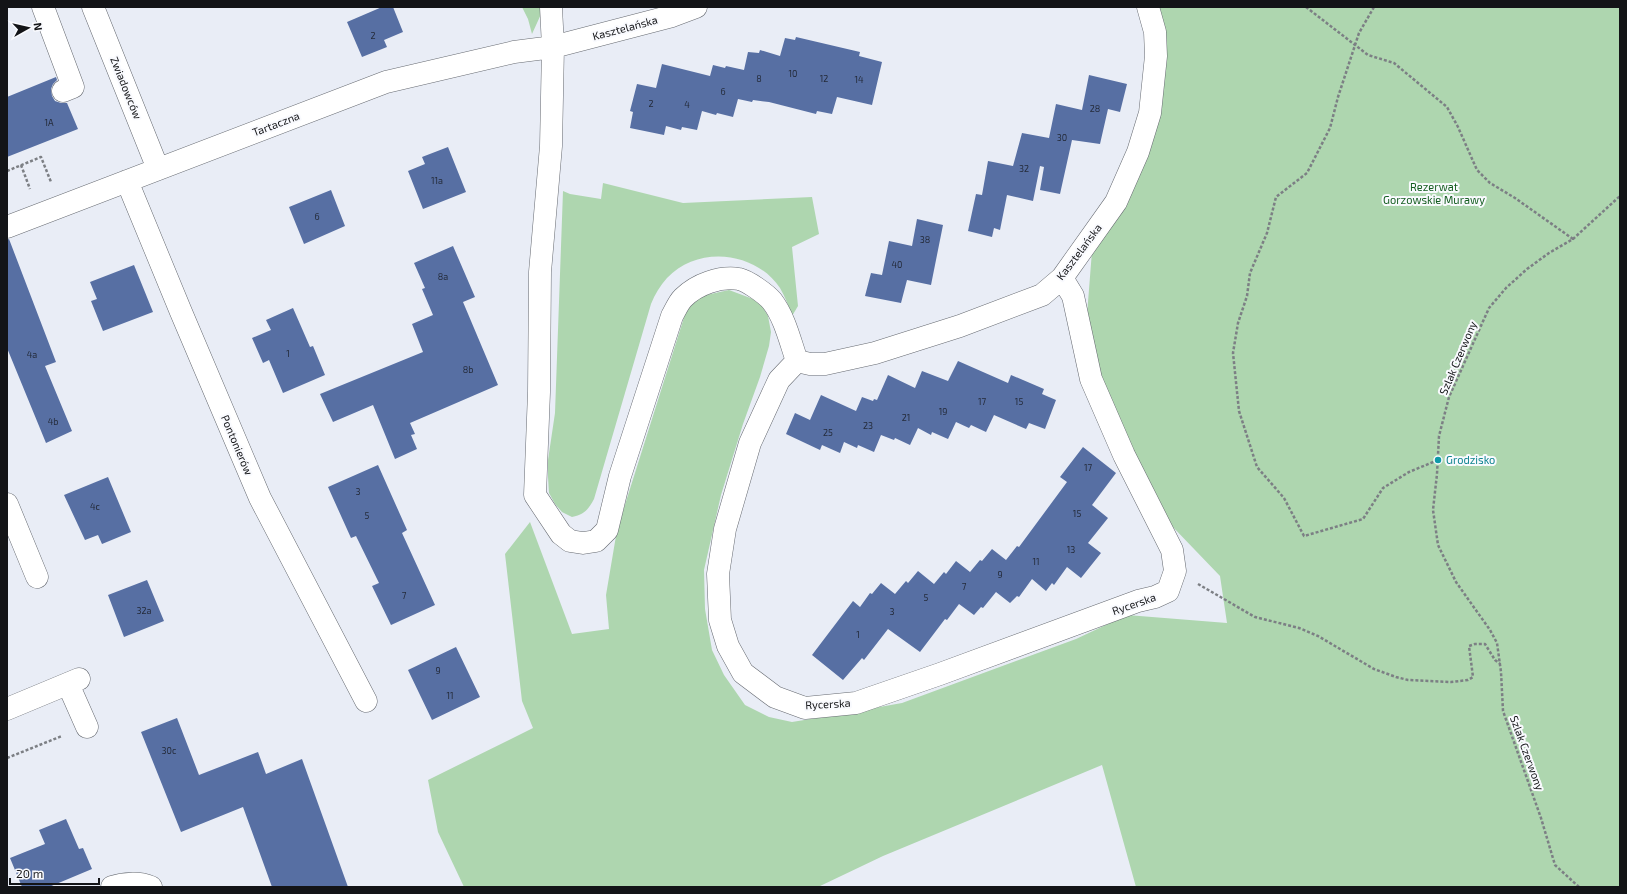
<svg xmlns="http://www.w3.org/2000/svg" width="1627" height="894" viewBox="0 0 1627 894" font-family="'Exo 2',sans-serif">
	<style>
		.green { fill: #aed6af }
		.building { fill: #576fa3 }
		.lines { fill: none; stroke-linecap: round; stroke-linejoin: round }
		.minor-casing { stroke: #666a71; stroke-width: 23 }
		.path { stroke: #7c7f84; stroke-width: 2.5; stroke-dasharray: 3 2; stroke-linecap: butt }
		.minor { stroke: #fff; stroke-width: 22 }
		.culture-dot { fill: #0f9aa8; stroke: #f9fafe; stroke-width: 1.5 }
		.labels { text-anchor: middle; stroke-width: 4; stroke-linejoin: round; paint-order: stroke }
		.number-label { font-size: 9px; fill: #242b3a }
		.street-label { font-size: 11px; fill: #131417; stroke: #f9fafe }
		.park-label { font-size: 11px; fill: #145d20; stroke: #f9fafe }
		.culture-label { font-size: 11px; fill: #0d838f; stroke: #f9fafe; text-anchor: start }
	</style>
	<rect width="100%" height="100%" fill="#e9edf6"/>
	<path class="green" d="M 522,7 L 542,7 L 542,12 L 532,34 L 528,19 Z
		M 1156,7 L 1620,7 L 1620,887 L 1136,887 L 1102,765 L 883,856 L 818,887 L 464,887 L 438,832 L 428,780 L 533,728 L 522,701 L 505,554 L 530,522 L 572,634 L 609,629 L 606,595 L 617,530 L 687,308 L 696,300 L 706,295 L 729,290 L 753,299 L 762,306 L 768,316 L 771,332 L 769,346 L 760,377 L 743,424 L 721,495 L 704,570 L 705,609 L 712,650 L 724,675 L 745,705 L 769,717 L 792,722 L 829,716 L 902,703 L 1076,639 L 1127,615 L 1227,623 L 1220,576 L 1170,524 L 1102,391 L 1087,315 L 1092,251 L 1149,148 Z
		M 603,183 L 683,203 L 812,197 L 819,234 L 792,247 L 798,306 L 792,316 C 789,306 785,297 780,288 C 755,251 698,245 667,278 C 660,286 655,294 651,304 L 594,499 C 588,510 585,514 572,517 L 562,512 L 555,504 L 549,493 L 548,477 L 548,460 L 555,413 L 563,191 L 570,194 L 601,199 Z"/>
	<path class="building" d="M 382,7 L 393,7 L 403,32 L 384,40 L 387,47 L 362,57 L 347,22 Z
		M 796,37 L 860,52 L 859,56 L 882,62 L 872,105 L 837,97 L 832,114 L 817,111 L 816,114 L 769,102 L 753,100 L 752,102 L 738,99 L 733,117 L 717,113 L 716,115 L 702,111 L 697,130 L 682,127 L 681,130 L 666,126 L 664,135 L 630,128 L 633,112 L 630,111 L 637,84 L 656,88 L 662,64 L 710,76 L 713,65 L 725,68 L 726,66 L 744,70 L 748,52 L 759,53 L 760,50 L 780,56 L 785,38 L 795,40 Z
		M 1089,75 L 1127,84 L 1120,112 L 1108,109 L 1100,144 L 1072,140 L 1060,194 L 1040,190 L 1044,167 L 1040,166 L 1033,201 L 1007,195 L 1000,230 L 994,228 L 992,237 L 968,231 L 976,194 L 982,195 L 988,161 L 1013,166 L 1022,133 L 1049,138 L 1056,104 L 1082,110 Z
		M 56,77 L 57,80 L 53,84 L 51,89 L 52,96 L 55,101 L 61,103 L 67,103 L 78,129 L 7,157 L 7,97 Z
		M 448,147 L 466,192 L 423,209 L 408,171 L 425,164 L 422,157 Z
		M 331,190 L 345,226 L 304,244 L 289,207 Z
		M 917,219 L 943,225 L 931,285 L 907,280 L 901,303 L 865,296 L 871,273 L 882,275 L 889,241 L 912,246 Z
		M 9,239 L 56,362 L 45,366 L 72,431 L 46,443 L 7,348 L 7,240 Z
		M 453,246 L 475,297 L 463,302 L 498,385 L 410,423 L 415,434 L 411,435 L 417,449 L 395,459 L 373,405 L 333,422 L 320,394 L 423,352 L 412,324 L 433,315 L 422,289 L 425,288 L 414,263 Z
		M 134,265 L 153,312 L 103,331 L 91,301 L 97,299 L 90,282 Z
		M 293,308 L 310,347 L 313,346 L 325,375 L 283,393 L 269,360 L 263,363 L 252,338 L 271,330 L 266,320 Z
		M 958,361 L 1008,383 L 1011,375 L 1044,389 L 1042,394 L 1056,400 L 1045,429 L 1029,423 L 1026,429 L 994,415 L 986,432 L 971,425 L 969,428 L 956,422 L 948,439 L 932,432 L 931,435 L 918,428 L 910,445 L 895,438 L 894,440 L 881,435 L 874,452 L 858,445 L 857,448 L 844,442 L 840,453 L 822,445 L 820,450 L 786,434 L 795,413 L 810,420 L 821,395 L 856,411 L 862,397 L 873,401 L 874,399 L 877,400 L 888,375 L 915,388 L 922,371 L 948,381 Z
		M 1083,447 L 1116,473 L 1092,505 L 1108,518 L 1088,543 L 1101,553 L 1081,578 L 1067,567 L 1054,585 L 1052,583 L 1046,591 L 1032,579 L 1019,597 L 1017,596 L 1010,603 L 996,592 L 983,608 L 981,607 L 974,615 L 959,604 L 947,620 L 945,619 L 920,652 L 888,629 L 864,660 L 862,658 L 843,680 L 812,655 L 853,601 L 860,607 L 870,593 L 872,594 L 881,583 L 895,594 L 906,581 L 908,583 L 918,571 L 934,584 L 944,572 L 946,574 L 956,561 L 970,572 L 980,560 L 982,561 L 992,549 L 1006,560 L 1017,546 L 1019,547 L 1067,482 L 1060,477 Z
		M 378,465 L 407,530 L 402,533 L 435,605 L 391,625 L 372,586 L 379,583 L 356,536 L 351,538 L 328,487 Z
		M 108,477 L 131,532 L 102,544 L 98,535 L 85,540 L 64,495 Z
		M 147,580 L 164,621 L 124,637 L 108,595 Z
		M 456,647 L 480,697 L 432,720 L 408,670 Z
		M 177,718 L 199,775 L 258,752 L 266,774 L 302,759 L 348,887 L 272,887 L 243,807 L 181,832 L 141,732 Z
		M 66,819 L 79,849 L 83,848 L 92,869 L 49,887 L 22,887 L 10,858 L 45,844 L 39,830 Z"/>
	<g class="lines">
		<g class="minor-casing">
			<path id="minor" d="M 43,7 L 73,87 L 63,91
				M 93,7 L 158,169
				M 551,7 L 553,47 L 551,146 L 540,272 L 539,392 L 535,495 L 561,534 L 570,541 L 583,543 L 596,541 L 607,530 L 620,476 L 672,316 C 675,311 678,303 683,298 C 697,284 720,276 739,279 C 748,281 766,294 772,301 C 785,318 790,341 797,361
				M 127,181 L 181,312 L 260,498 L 366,701
				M 7,227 L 386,82 L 514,52 L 553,47 L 672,16 L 696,7
				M 797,361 L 779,380 L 750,443 L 725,529 L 718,574 L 720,620 L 728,646 L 743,673 L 775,697 L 805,708 L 856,703 L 940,674 L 1138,601 L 1155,597 L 1168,591 L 1175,571 L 1172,550 L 1124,455 L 1091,379 L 1073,296 L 1062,278
				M 797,361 L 810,364 L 825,364 L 875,353 L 960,326 L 1042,295 L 1062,278 L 1116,202 L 1138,152 L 1150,113 L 1156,56 L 1155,32 L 1148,7
				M 7,504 L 37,577
				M 68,684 L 87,727
				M 7,709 L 79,679
				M 112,887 C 124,883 139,882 151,887"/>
		</g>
		<path class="path" d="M 1306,7 L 1368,55 L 1394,63 L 1447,107 L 1458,127 L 1477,170 L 1490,183 L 1515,198 L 1573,239
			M 1374,7 L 1359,33 L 1338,97 L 1330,128 L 1307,173 L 1276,197 L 1267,233 L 1250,273 L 1247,296 L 1238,323 L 1233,353 L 1239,411 L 1257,467 L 1284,498 L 1304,536 L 1363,519 L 1383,488 L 1409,472 L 1438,460
			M 21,165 L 30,189
			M 7,171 L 41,157 L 51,182
			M 1198,584 L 1255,617 L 1299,628 L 1318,636 L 1374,669 L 1396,677 L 1408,680 L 1451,682 L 1468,680 L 1473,677 L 1469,646 L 1475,644 L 1485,644 L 1495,660 L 1500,664
			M 7,758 L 62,736
			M 1579,887 L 1555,865 L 1541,818 L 1503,711 L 1501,672 L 1497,643 L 1490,630 L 1456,582 L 1438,545 L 1433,510 L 1437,474 L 1439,436 L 1449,397 L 1489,308 L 1506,288 L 1527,269 L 1549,253 L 1573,239 L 1620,196"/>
		<use href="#minor" class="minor"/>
	</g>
	<circle class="culture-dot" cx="1438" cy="460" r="4"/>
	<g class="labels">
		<g class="number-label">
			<text x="373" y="39">2</text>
			<text x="793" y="77">10</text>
			<text x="759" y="82">8</text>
			<text x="824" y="82">12</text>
			<text x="859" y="83">14</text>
			<text x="723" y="95">6</text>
			<text x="651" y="107">2</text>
			<text x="687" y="108">4</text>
			<text x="1095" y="112">28</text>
			<text x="49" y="126">1A</text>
			<text x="1062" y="141">30</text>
			<text x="1024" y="172">32</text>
			<text x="437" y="184">11a</text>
			<text x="317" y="220">6</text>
			<text x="925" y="243">38</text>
			<text x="897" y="268">40</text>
			<text x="443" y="280">8a</text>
			<text x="288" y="357">1</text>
			<text x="32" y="358">4a</text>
			<text x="468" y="373">8b</text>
			<text x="982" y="405">17</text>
			<text x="1019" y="405">15</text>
			<text x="943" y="415">19</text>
			<text x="906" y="421">21</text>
			<text x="53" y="425">4b</text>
			<text x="868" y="429">23</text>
			<text x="828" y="436">25</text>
			<text x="1088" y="471">17</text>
			<text x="358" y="495">3</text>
			<text x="95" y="510">4c</text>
			<text x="1077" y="517">15</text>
			<text x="367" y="519">5</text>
			<text x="1071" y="553">13</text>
			<text x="1036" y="565">11</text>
			<text x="1000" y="578">9</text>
			<text x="964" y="590">7</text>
			<text x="404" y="599">7</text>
			<text x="926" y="601">5</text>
			<text x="144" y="614">32a</text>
			<text x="892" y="615">3</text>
			<text x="858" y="638">1</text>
			<text x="438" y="674">9</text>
			<text x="450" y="699">11</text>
			<text x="169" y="754">30c</text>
		</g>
		<g class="street-label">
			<text transform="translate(625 28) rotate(-15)" y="4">Kasztelańska</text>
			<text transform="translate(126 88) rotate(68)" y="4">Zwiadowców</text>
			<text transform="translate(276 124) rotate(-21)" y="4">Tartaczna</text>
			<text transform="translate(1079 252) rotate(-53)" y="4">Kasztelańska</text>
			<text transform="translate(1458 358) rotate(-67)" y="4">Szlak Czerwony</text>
			<text transform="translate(237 445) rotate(67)" y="4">Pontonierów</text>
			<text transform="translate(1134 604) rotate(-19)" y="4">Rycerska</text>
			<text transform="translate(828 704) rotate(-3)" y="4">Rycerska</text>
			<text transform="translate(1527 753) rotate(70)" y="4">Szlak Czerwony</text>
		</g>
		<g class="park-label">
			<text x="1434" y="191">Rezerwat<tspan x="1434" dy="13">Gorzowskie Murawy</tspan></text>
		</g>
		<g class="culture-label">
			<text x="1446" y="464">Grodzisko</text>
		</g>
	</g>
	<rect width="1627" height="894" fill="none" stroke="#131417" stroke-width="16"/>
	<g transform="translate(28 28) rotate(82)" stroke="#f9fafe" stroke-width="3" paint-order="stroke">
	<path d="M0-3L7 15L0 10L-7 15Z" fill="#131417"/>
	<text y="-6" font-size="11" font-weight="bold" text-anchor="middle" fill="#131417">N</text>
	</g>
	<path d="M10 878v6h89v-6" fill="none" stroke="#131417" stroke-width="2"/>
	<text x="16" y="878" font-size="12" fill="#131417" stroke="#f9fafe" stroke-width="3" paint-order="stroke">20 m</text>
</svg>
